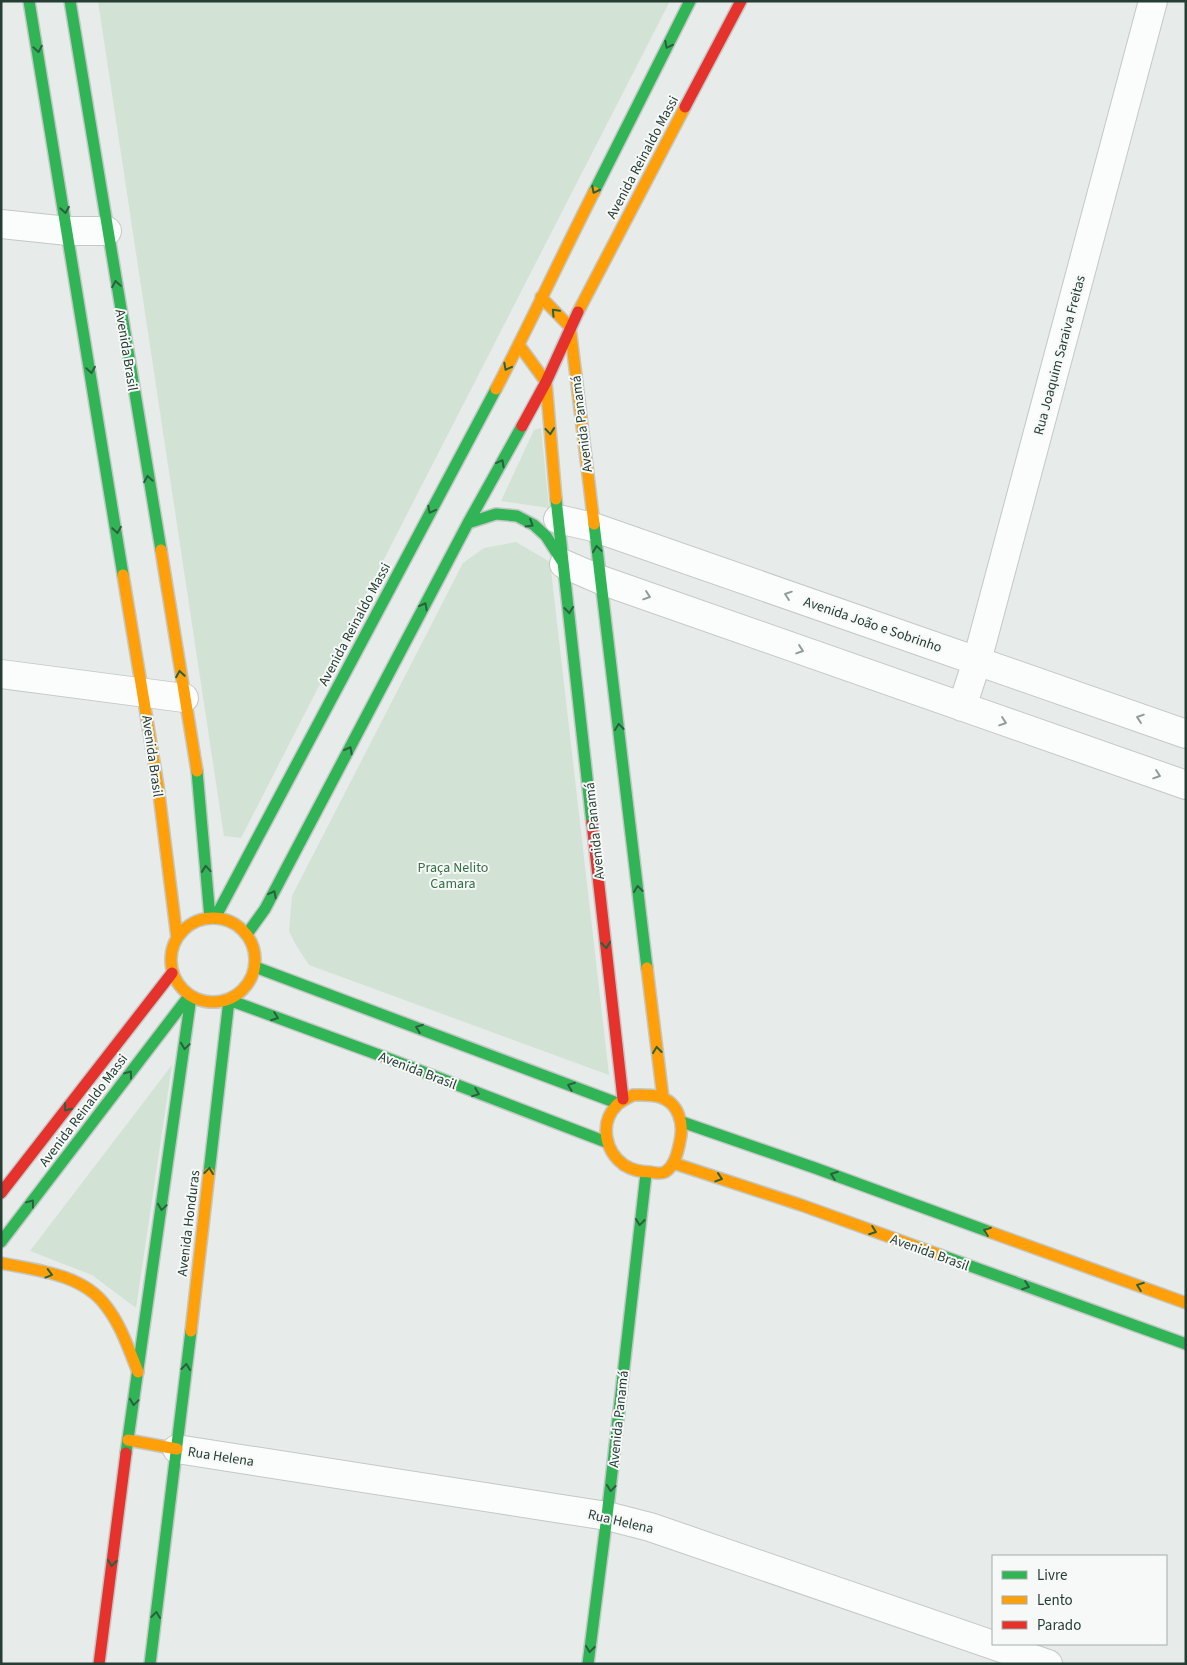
<svg xmlns="http://www.w3.org/2000/svg" width="1187" height="1665" viewBox="0 0 1187 1665" font-family="'Source Sans 3',sans-serif">
	<style>
		.green { fill: #d2e2d5 }
		.lines { fill: none; stroke-linecap: round; stroke-linejoin: round }
		.street-casing { stroke: #c4c8c6; stroke-width: 30 }
		.fast-casing { stroke: #c3c8c6; stroke-width: 14 }
		.slow-casing { stroke: #c3c8c6; stroke-width: 14 }
		.jam-casing { stroke: #c3c8c6; stroke-width: 14 }
		.street { stroke: #fbfcfc; stroke-width: 28 }
		.fast { stroke: #30b455; stroke-width: 11 }
		.slow { stroke: #ff9f0a; stroke-width: 11 }
		.jam { stroke: #e5322d; stroke-width: 11 }
		.oneway { stroke: #29613e }
		.oneway2 { stroke: #909c98 }
		.labels { text-anchor: middle; stroke-width: 4; stroke-linejoin: round; paint-order: stroke }
		.street-label { font-size: 14px; fill: #263d34; stroke: #f6f9f7 }
		.park-label { font-size: 14px; fill: #356f45; stroke: #f6f9f7 }
	</style>
	<rect width="100%" height="100%" fill="#e7ebe9"/>
	<path class="green" d="M 98,1 L 670,1 L 241,838 L 224,836 Z
		M 541,428 L 549,508 L 501,501 L 534,430 Z
		M 516,542 L 550,562 L 609,1075 L 309,965 L 296,945 L 289,931 L 292,896 L 463,563 L 484,548 Z
		M 172,1065 L 136,1308 L 92,1275 L 30,1251 Z"/>
	<g class="lines">
		<g class="street-casing">
			<path id="street" d="M 1,224 L 68,231 L 107,231
				M 558,519 L 593,527 L 1186,734
				M 564,564 L 601,580 L 1186,785
				M 1,674 L 184,698
				M 962,707 L 977,661 L 1153,1
				M 177,1449 L 607,1516 L 650,1527 L 1048,1664"/>
		</g>
		<g class="fast-casing">
			<path id="fast" d="M 29,1 L 123,575
				M 70,1 L 161,550
				M 594,192 L 690,1
				M 556,499 L 592,823
				M 468,523 L 496,514 L 517,516 L 534,525 L 546,536 L 562,561
				M 594,524 L 647,968
				M 197,771 L 210,918
				M 215,918 L 496,389
				M 247,934 L 265,909 L 468,523 L 522,426
				M 255,967 L 617,1103
				M 229,1000 L 379,1055 L 606,1142
				M 682,1122 L 815,1168 L 990,1232
				M 209,1173 L 229,1000
				M 1,1242 L 189,996
				M 940,1255 L 1186,1344
				M 126,1453 L 191,997
				M 150,1664 L 191,1331
				M 588,1664 L 607,1516 L 646,1174"/>
		</g>
		<g class="slow-casing">
			<path id="slow" d="M 541,297 L 570,327 L 594,524
				M 578,312 L 685,107
				M 519,345 L 546,382 L 556,499
				M 496,389 C 530,324 561,257 594,192
				M 161,550 L 197,771
				M 123,575 L 158,786 L 177,938
				M171 960a42 42 0 1 1 84 0a42 42 0 1 1-84 0Z
				M 647,968 L 663,1098
				M 633,1095 C 642,1095 651,1094 660,1097 C 679,1103 684,1124 680,1141 C 678,1151 675,1166 665,1172 C 661,1174 655,1173 650,1172 C 641,1172 632,1170 624,1165 C 605,1151 599,1123 617,1105 C 621,1101 628,1098 633,1095 Z
				M 673,1163 L 801,1205 L 940,1255
				M 990,1232 L 1186,1303
				M 1,1263 C 36,1270 83,1274 106,1306 C 121,1325 129,1350 138,1372
				M 191,1331 L 209,1173
				M 128,1440 L 177,1449"/>
		</g>
		<g class="jam-casing">
			<path id="jam" d="M 685,107 L 741,1
				M 522,426 L 546,382 L 578,312
				M 592,823 L 623,1099
				M 1,1193 L 172,973
				M 99,1664 L 126,1453"/>
		</g>
		<use href="#street" class="street"/>
		<use href="#fast" class="fast"/>
		<use href="#slow" class="slow"/>
		<use href="#jam" class="jam"/>
	</g>
	<defs><path id="oneway-chevron" d="M-2-3.5L2.5 0L-2 3.5" fill="none" stroke-width="1.6" stroke-linecap="round" stroke-linejoin="round" transform="scale(1.25)"/></defs>
	<g class="oneway">
		<use href="#oneway-chevron" transform="translate(668 45) rotate(117)"/>
		<use href="#oneway-chevron" transform="translate(38 49) rotate(80)"/>
		<use href="#oneway-chevron" transform="translate(595 190) rotate(117)"/>
		<use href="#oneway-chevron" transform="translate(65 210) rotate(80)"/>
		<use href="#oneway-chevron" transform="translate(116 284) rotate(-99)"/>
		<use href="#oneway-chevron" transform="translate(555 312) rotate(-134)"/>
		<use href="#oneway-chevron" transform="translate(507 367) rotate(118)"/>
		<use href="#oneway-chevron" transform="translate(91 370) rotate(81)"/>
		<use href="#oneway-chevron" transform="translate(550 431) rotate(85)"/>
		<use href="#oneway-chevron" transform="translate(501 463) rotate(-61)"/>
		<use href="#oneway-chevron" transform="translate(148 479) rotate(-99)"/>
		<use href="#oneway-chevron" transform="translate(431 510) rotate(118)"/>
		<use href="#oneway-chevron" transform="translate(530 524) rotate(31)"/>
		<use href="#oneway-chevron" transform="translate(117 530) rotate(81)"/>
		<use href="#oneway-chevron" transform="translate(597 549) rotate(-98)"/>
		<use href="#oneway-chevron" transform="translate(424 606) rotate(-62)"/>
		<use href="#oneway-chevron" transform="translate(569 610) rotate(84)"/>
		<use href="#oneway-chevron" transform="translate(180 674) rotate(-99)"/>
		<use href="#oneway-chevron" transform="translate(619 727) rotate(-97)"/>
		<use href="#oneway-chevron" transform="translate(349 750) rotate(-62)"/>
		<use href="#oneway-chevron" transform="translate(206 869) rotate(-95)"/>
		<use href="#oneway-chevron" transform="translate(638 889) rotate(-97)"/>
		<use href="#oneway-chevron" transform="translate(273 894) rotate(-62)"/>
		<use href="#oneway-chevron" transform="translate(606 945) rotate(84)"/>
		<use href="#oneway-chevron" transform="translate(275 1017) rotate(20)"/>
		<use href="#oneway-chevron" transform="translate(419 1028) rotate(-159)"/>
		<use href="#oneway-chevron" transform="translate(185 1046) rotate(98)"/>
		<use href="#oneway-chevron" transform="translate(657 1050) rotate(-97)"/>
		<use href="#oneway-chevron" transform="translate(129 1074) rotate(-53)"/>
		<use href="#oneway-chevron" transform="translate(571 1086) rotate(-159)"/>
		<use href="#oneway-chevron" transform="translate(476 1093) rotate(21)"/>
		<use href="#oneway-chevron" transform="translate(67 1108) rotate(128)"/>
		<use href="#oneway-chevron" transform="translate(209 1171) rotate(-83)"/>
		<use href="#oneway-chevron" transform="translate(834 1175) rotate(-160)"/>
		<use href="#oneway-chevron" transform="translate(719 1178) rotate(18)"/>
		<use href="#oneway-chevron" transform="translate(31 1203) rotate(-53)"/>
		<use href="#oneway-chevron" transform="translate(162 1207) rotate(98)"/>
		<use href="#oneway-chevron" transform="translate(640 1222) rotate(96)"/>
		<use href="#oneway-chevron" transform="translate(873 1231) rotate(20)"/>
		<use href="#oneway-chevron" transform="translate(987 1231) rotate(-160)"/>
		<use href="#oneway-chevron" transform="translate(49 1274) rotate(15)"/>
		<use href="#oneway-chevron" transform="translate(1026 1286) rotate(20)"/>
		<use href="#oneway-chevron" transform="translate(1140 1286) rotate(-160)"/>
		<use href="#oneway-chevron" transform="translate(186 1367) rotate(-83)"/>
		<use href="#oneway-chevron" transform="translate(134 1402) rotate(98)"/>
		<use href="#oneway-chevron" transform="translate(611 1488) rotate(96)"/>
		<use href="#oneway-chevron" transform="translate(112 1563) rotate(97)"/>
		<use href="#oneway-chevron" transform="translate(156 1615) rotate(-83)"/>
		<use href="#oneway-chevron" transform="translate(590 1649) rotate(97)"/>
	</g>
	<g class="oneway2">
		<use href="#oneway-chevron" transform="translate(788 595) rotate(-161)"/>
		<use href="#oneway-chevron" transform="translate(647 596) rotate(19)"/>
		<use href="#oneway-chevron" transform="translate(800 650) rotate(19)"/>
		<use href="#oneway-chevron" transform="translate(1140 718) rotate(-161)"/>
		<use href="#oneway-chevron" transform="translate(1003 722) rotate(19)"/>
		<use href="#oneway-chevron" transform="translate(1157 775) rotate(19)"/>
	</g>
	<g class="labels">
		<g class="street-label">
			<text transform="translate(642 157) rotate(-62)" y="5">Avenida Reinaldo Massi</text>
			<text transform="translate(127 350) rotate(81)" y="5">Avenida Brasil</text>
			<text transform="translate(1059 355) rotate(-75)" y="5">Rua Joaquim Saraiva Freitas</text>
			<text transform="translate(581 424) rotate(-97)" y="5">Avenida Panamá</text>
			<text transform="translate(354 624) rotate(-62)" y="5">Avenida Reinaldo Massi</text>
			<text transform="translate(873 624) rotate(19)" y="5">Avenida João e Sobrinho</text>
			<text transform="translate(153 756) rotate(82)" y="5">Avenida Brasil</text>
			<text transform="translate(594 831) rotate(-96)" y="5">Avenida Panamá</text>
			<text transform="translate(418 1070) rotate(21)" y="5">Avenida Brasil</text>
			<text transform="translate(83 1110) rotate(-53)" y="5">Avenida Reinaldo Massi</text>
			<text transform="translate(188 1223) rotate(-83)" y="5">Avenida Honduras</text>
			<text transform="translate(930 1252) rotate(20)" y="5">Avenida Brasil</text>
			<text transform="translate(618 1419) rotate(-84)" y="5">Avenida Panamá</text>
			<text transform="translate(221 1456) rotate(9)" y="5">Rua Helena</text>
			<text transform="translate(621 1521) rotate(13)" y="5">Rua Helena</text>
		</g>
		<g class="park-label">
			<text x="453" y="872">Praça Nelito<tspan x="453" dy="16">Camara</tspan></text>
		</g>
	</g>
	<rect width="1187" height="1665" fill="none" stroke="#263d34" stroke-width="5"/>
	<rect x="992" y="1555" width="175" height="90" fill="#f6f9f7" stroke="#a3aea9"/>
	<rect x="1002" y="1571" width="25" height="8" fill="#30b455" stroke="#a3aea9"/>
	<text x="1037" y="1580" font-size="15" fill="#263d34">Livre</text>
	<rect x="1002" y="1596" width="25" height="8" fill="#ff9f0a" stroke="#a3aea9"/>
	<text x="1037" y="1605" font-size="15" fill="#263d34">Lento</text>
	<rect x="1002" y="1621" width="25" height="8" fill="#e5322d" stroke="#a3aea9"/>
	<text x="1037" y="1630" font-size="15" fill="#263d34">Parado</text>
</svg>
